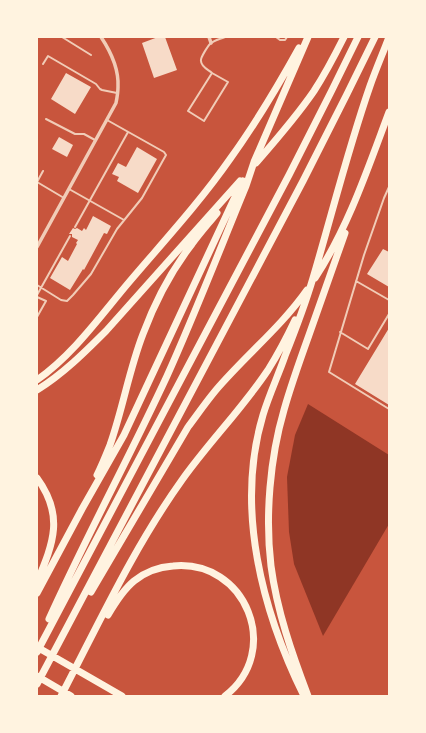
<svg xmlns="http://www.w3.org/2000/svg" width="426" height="733" viewBox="0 0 426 733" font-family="'Space Grotesk',sans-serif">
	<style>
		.water { fill: #8f3625 }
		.building { fill: #f7dbc8 }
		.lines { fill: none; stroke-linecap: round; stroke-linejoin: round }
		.service { stroke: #f1ccb7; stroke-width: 2 }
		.minor { stroke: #f1ccb7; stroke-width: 3.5 }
		.motorway { stroke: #fff3e0; stroke-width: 7 }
	</style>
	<rect width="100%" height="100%" fill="#c8553d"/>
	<path class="water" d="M 308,404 L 389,455 L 389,524 L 323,636 L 294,564 L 289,532 L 287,477 L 295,435 Z"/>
	<path class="building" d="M 158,37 L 165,37 L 177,70 L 154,78 L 142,43 Z
		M 66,73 L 91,87 L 75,114 L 51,99 Z
		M 59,137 L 73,145 L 67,157 L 52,149 Z
		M 137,147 L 157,159 L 138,193 L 117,181 L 119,177 L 112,174 L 118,163 L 126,167 Z
		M 93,216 L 111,226 L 107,234 L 104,233 L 84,270 L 83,269 L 70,290 L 50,278 L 62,257 L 68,261 L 77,244 L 76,243 L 78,240 L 72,237 L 72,234 L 69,234 L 73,228 L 75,229 L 77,228 L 82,231 L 84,228 L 86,230 Z
		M 383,249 L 389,252 L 389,287 L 367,274 Z
		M 389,328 L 389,405 L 355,384 Z"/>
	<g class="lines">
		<path class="service" d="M 62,37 L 91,55
			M 276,37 L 280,40 L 285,40 L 287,37
			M 43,64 L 48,56 L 96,84 L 100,89 L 102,90 L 117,93
			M 212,73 L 228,82 L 204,121 L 188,111 L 212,73 C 209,70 201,67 201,61 C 200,58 208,46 210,44 C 214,40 221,39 225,37
			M 46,119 L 75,134 L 84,134 L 95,140
			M 37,182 L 64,198
			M 37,182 L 43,171
			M 389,187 L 384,198 L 364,255 L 329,372 L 389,409
			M 69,189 L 124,220
			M 75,227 L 128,132
			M 356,281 L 389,300
			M 37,285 L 61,300 L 67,301 L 73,295 L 91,274 L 117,229 L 142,198 L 166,155 L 164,152 L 107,120
			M 37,295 L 70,236
			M 37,297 L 46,301 L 37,317
			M 340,332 L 368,349 L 389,314"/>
		<path class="minor" d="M 209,37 L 211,43
			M 37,247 L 116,103 C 117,98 118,92 118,87 C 119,69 111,52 101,37"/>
		<path class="motorway" d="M 256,163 C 276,140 297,116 314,91 C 325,74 335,55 344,37
			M 315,278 C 348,228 368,168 389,112
			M 37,380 C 74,354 101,315 130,281 C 164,241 200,202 230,159 C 256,123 278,86 299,48
			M 37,390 C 63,374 85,352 106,331 L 240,181
			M 97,475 C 102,465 106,455 110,445 C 123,408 129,370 143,334 C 155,302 171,271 192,244 C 200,233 209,223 217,213
			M 37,478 C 64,515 54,542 37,582
			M 91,592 L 188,427 C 197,415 206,402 216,390 C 245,356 281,327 307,290
			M 37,593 L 82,509 L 124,435 L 234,199 L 243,181
			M 108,615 C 115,603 123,590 134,581 C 145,572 159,567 173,566 C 246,559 283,651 225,696
			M 49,619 C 86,537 129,458 167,376 C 195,314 220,249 246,186 L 254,162 L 308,37
			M 37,647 L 122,696
			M 37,652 L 289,175 L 332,90 L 358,37
			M 37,676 L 71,696
			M 37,684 L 303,181 L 347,94 L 375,37
			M 61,696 C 99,623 134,547 182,480 C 209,442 242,409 268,370 C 278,354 287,337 295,320
			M 304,696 C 262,611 235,508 263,415 C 269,395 278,376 285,356 C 295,331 305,305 313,278 C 332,214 348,149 370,86 C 376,69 383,53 389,37
			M 308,696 C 292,654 277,611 271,566 C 265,516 270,458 284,410 C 291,385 300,360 309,335 C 321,301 333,267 345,233"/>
	</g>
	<rect width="426" height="733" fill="none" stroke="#fff3e0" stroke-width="76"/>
</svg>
